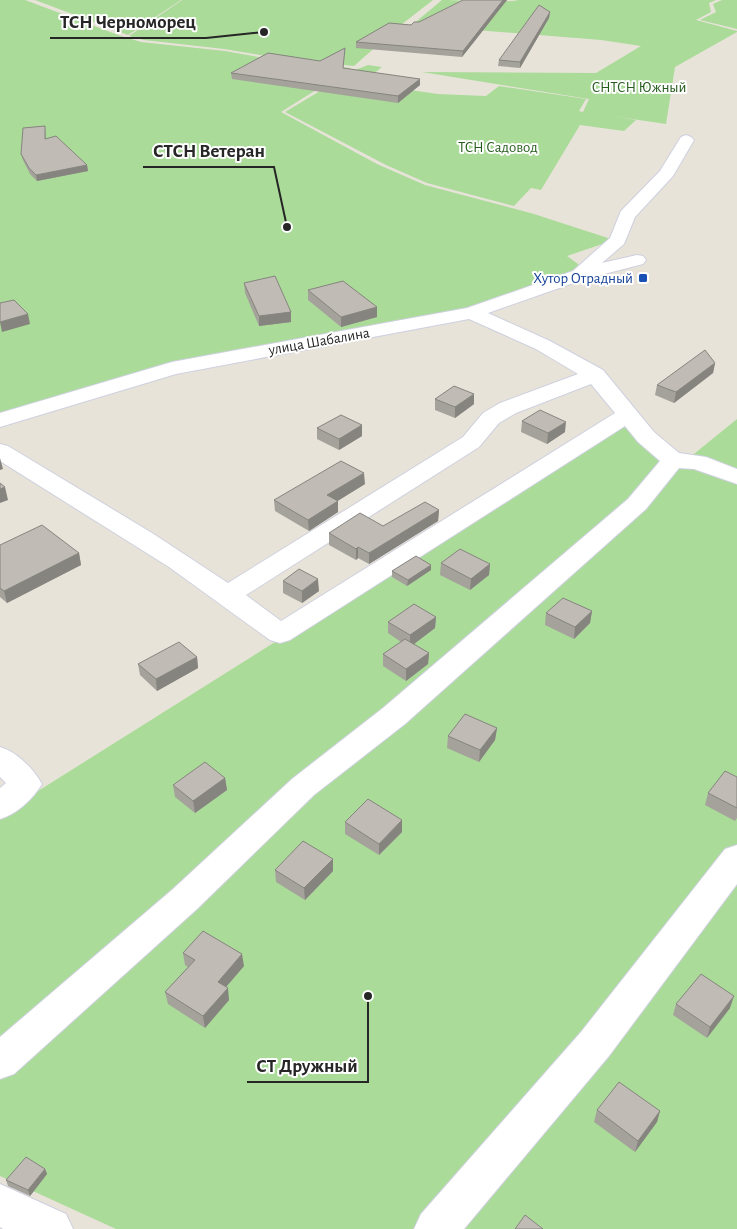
<svg xmlns="http://www.w3.org/2000/svg" width="737" height="1229" viewBox="0 0 737 1229" font-family="'Alegreya Sans',sans-serif">
	<style>
		.green { fill: #aadb99 }
		.lines { fill: none; stroke-linecap: round; stroke-linejoin: round }
		.street-casing { stroke: #ced0df; stroke-width: 2 }
		.street { fill: #fff; fill-rule: evenodd }
		.wall { fill: #a5a29c }
		.shaded-wall { fill: #86847f }
		.building { fill: #c0bcb5; stroke: #86847f }
		.transit-dot { fill: #1a4fb4; stroke: #fff; stroke-width: 2 }
		.labels { text-anchor: middle; stroke-width: 4; stroke-linejoin: round; paint-order: stroke }
		.far-park-label { font-size: 15px; fill: #265c1e; stroke: #fff }
		.far-transit-label { font-size: 15px; fill: #164399; stroke: #fff; text-anchor: end }
		.far-street-label { font-size: 15px; fill: #262626; stroke: #fff }
		.leader { fill: none; stroke: #262626; stroke-width: 2 }
		.callout-dot { fill: #262626; stroke: #fff; stroke-width: 2 }
		.callout-label { font-size: 19px; text-anchor: middle; font-weight: bold; fill: #262626; stroke: #fff; stroke-width: 4; stroke-linejoin: round; paint-order: stroke }
	</style>
	<rect width="100%" height="100%" fill="#e8e3d9"/>
	<path class="green" d="M 0,0 L 25,0 L 121,36 L 141,42 L 225,51 L 281,61 L 351,68 L 281,112 L 377,164 L 425,185 L 534,214 L 614,240 L 567,256 L 578,264 L 578,277 L 518,299 L 178,369 L 0,419 Z
		M 35,0 L 181,0 L 128,35 Z
		M 182,0 L 433,0 L 397,28 L 354,66 L 284,59 L 224,49 L 144,40 L 129,36 Z
		M 442,0 C 454,0 512,3 518,0 L 716,0 L 709,3 L 711,12 L 696,20 L 737,31 L 737,32 L 675,67 L 666,124 L 612,116 L 636,120 L 624,131 L 580,125 L 541,190 L 531,188 L 514,206 L 427,183 L 386,165 L 285,112 L 355,70 L 368,65 L 382,67 L 362,83 L 438,94 L 486,96 L 499,86 L 586,99 L 579,111 L 583,112 L 589,99 L 422,72 L 596,73 L 641,46 L 601,40 L 412,25 Z
		M 722,0 L 737,0 L 737,29 L 700,20 L 716,12 L 713,4 Z
		M 737,419 L 737,476 L 689,458 Z
		M 626,421 L 681,464 L 737,484 L 737,1229 L 116,1229 L 0,1176 L 0,815 Z"/>
	<g class="lines">
		<g class="street-casing">
			<path id="street" d="M 686,135 L 691,137 L 694,140 L 673,176 L 635,217 L 624,244 L 602,263 L 637,255 L 643,256 L 646,260 L 643,264 L 585,279 L 488,313 L 550,341 L 603,370 L 654,432 L 679,453 L 706,457 L 737,469 L 737,484 L 694,469 L 679,468 L 646,509 L 405,724 L 314,795 L 197,909 L 14,1074 L 0,1079 L 0,1037 L 173,889 L 292,779 L 383,708 L 628,499 L 660,461 L 638,442 L 625,426 L 290,640 L 280,643 L 270,640 L 169,567 L 0,461 L 0,444 L 8,446 L 152,533 L 228,583 L 463,437 L 483,413 L 500,403 L 578,374 L 536,349 L 469,319 L 176,374 L 0,427 L 0,413 L 172,362 L 467,308 L 573,271 L 610,238 L 621,211 L 660,171 L 681,137 ZM 591,384 L 615,413 L 281,621 L 246,595 L 479,447 L 499,423 L 516,413 Z
				M 0,747 C 17,752 33,768 42,784 C 33,799 17,814 0,819 L 0,788 L 6,783 L 0,777 Z
				M 737,845 L 737,884 L 609,1056 L 464,1229 L 414,1229 L 421,1214 L 581,1032 L 725,849 Z
				M 0,1184 L 66,1214 L 73,1229 L 3,1229 L 0,1227 Z"/>
		</g>
		<use href="#street" class="street"/>
	</g>
	<path class="wall" d="M 507,0 L 462,57 L 356,48 L 356,42 L 419,22 Z
		M 550,12 L 549,18 L 520,68 L 498,66 L 499,60 Z
		M 345,48 L 343,68 L 420,85 L 398,103 L 232,79 L 231,73 L 320,61 Z
		M 45,126 L 46,138 L 87,165 L 88,171 L 37,181 L 30,174 L 23,160 L 21,154 Z
		M 244,283 L 291,312 L 291,322 L 259,326 L 245,293 Z
		M 308,290 L 377,317 L 341,327 L 308,300 Z
		M 715,363 L 713,373 L 674,403 L 655,395 L 657,385 Z
		M 435,399 L 474,404 L 455,418 L 435,410 Z
		M 522,421 L 565,432 L 547,444 L 521,432 Z
		M 362,425 L 362,436 L 339,450 L 317,439 L 317,428 Z
		M 365,484 L 337,501 L 338,512 L 309,531 L 275,511 L 274,500 Z
		M 439,510 L 438,521 L 369,564 L 358,558 L 356,560 L 329,545 L 329,533 L 383,526 Z
		M 0,545 L 79,553 L 81,565 L 7,603 L 0,597 Z
		M 441,563 L 490,564 L 489,575 L 470,590 L 440,575 Z
		M 431,570 L 407,586 L 392,577 L 392,571 Z
		M 283,581 L 319,591 L 302,603 L 283,593 Z
		M 592,611 L 590,623 L 574,639 L 545,625 L 546,613 Z
		M 436,617 L 435,628 L 414,644 L 429,653 L 428,664 L 406,681 L 383,666 L 383,654 L 401,642 L 388,633 L 388,622 Z
		M 197,657 L 198,668 L 157,691 L 140,675 L 138,664 Z
		M 497,728 L 495,740 L 479,762 L 447,748 L 448,736 Z
		M 737,777 L 737,818 L 735,821 L 705,805 L 708,793 Z
		M 225,778 L 227,790 L 195,813 L 175,797 L 173,785 Z
		M 345,822 L 402,832 L 379,855 L 345,834 Z
		M 333,859 L 333,871 L 305,900 L 276,882 L 275,870 Z
		M 183,953 L 244,966 L 226,987 L 229,1000 L 205,1028 L 168,1004 L 165,992 L 188,967 L 185,965 Z
		M 676,1004 L 730,1008 L 707,1038 L 673,1015 Z
		M 597,1110 L 660,1111 L 657,1122 L 635,1152 L 594,1122 Z
		M 45,1169 L 47,1174 L 30,1196 L 8,1186 L 6,1180 Z"/>
	<path class="shaded-wall" d="M 503,0 L 507,0 L 462,57 L 463,51 Z
		M 550,12 L 549,18 L 520,68 L 520,62 Z
		M 420,79 L 420,85 L 398,103 L 398,96 Z
		M 87,165 L 88,171 L 37,181 L 36,175 Z
		M 377,307 L 377,317 L 341,327 L 341,317 Z
		M 291,312 L 291,322 L 259,326 L 259,316 Z
		M 28,314 L 30,324 L 2,332 L 0,322 Z
		M 715,363 L 713,373 L 674,403 L 676,392 Z
		M 474,394 L 474,404 L 455,418 L 455,407 Z
		M 566,422 L 565,432 L 547,444 L 548,433 Z
		M 362,425 L 362,436 L 339,450 L 339,439 Z
		M 0,458 L 3,469 L 0,470 Z
		M 364,473 L 365,484 L 328,507 L 327,495 Z
		M 5,487 L 8,500 L 0,503 L 0,489 Z
		M 338,501 L 338,512 L 309,531 L 308,520 Z
		M 439,510 L 438,521 L 369,564 L 369,553 Z
		M 358,547 L 358,558 L 356,560 L 356,549 Z
		M 79,553 L 81,565 L 7,603 L 4,591 Z
		M 490,564 L 489,575 L 470,590 L 471,579 Z
		M 431,565 L 431,570 L 407,586 L 408,580 Z
		M 318,579 L 319,591 L 302,603 L 302,591 Z
		M 592,611 L 590,623 L 574,639 L 575,627 Z
		M 436,617 L 435,628 L 410,647 L 410,635 Z
		M 429,653 L 428,664 L 406,681 L 406,669 Z
		M 197,657 L 198,668 L 157,691 L 156,679 Z
		M 497,728 L 495,740 L 479,762 L 480,750 Z
		M 225,778 L 227,790 L 195,813 L 193,801 Z
		M 402,820 L 402,832 L 379,855 L 379,844 Z
		M 333,859 L 333,871 L 305,900 L 304,888 Z
		M 242,954 L 244,966 L 220,994 L 218,982 Z
		M 228,988 L 229,1000 L 205,1028 L 203,1016 Z
		M 734,996 L 730,1008 L 707,1038 L 710,1027 Z
		M 660,1111 L 657,1122 L 635,1152 L 638,1141 Z
		M 45,1169 L 47,1174 L 30,1196 L 28,1190 Z"/>
	<path class="building" d="M 463,0 L 503,0 L 463,51 L 356,42 L 389,23 L 411,25 L 414,22 L 419,22 Z
		M 539,5 L 550,12 L 520,62 L 499,60 Z
		M 345,48 L 343,68 L 420,79 L 398,96 L 231,73 L 268,53 L 320,61 Z
		M 45,126 L 45,139 L 56,136 L 87,165 L 36,175 L 29,168 L 21,154 L 23,128 Z
		M 275,276 L 291,312 L 259,316 L 244,283 Z
		M 343,281 L 377,307 L 341,317 L 308,290 Z
		M 14,300 L 28,314 L 0,322 L 0,303 Z
		M 705,350 L 715,363 L 676,392 L 657,385 Z
		M 454,386 L 474,394 L 455,407 L 435,399 Z
		M 540,410 L 566,422 L 548,433 L 522,421 Z
		M 341,415 L 362,425 L 339,439 L 317,428 Z
		M 341,461 L 364,473 L 327,495 L 338,501 L 308,520 L 274,500 Z
		M 0,483 L 5,487 L 0,489 Z
		M 425,502 L 439,510 L 369,553 L 358,547 L 356,549 L 329,533 L 360,513 L 383,526 Z
		M 42,525 L 79,553 L 4,591 L 0,588 L 0,545 Z
		M 460,549 L 490,564 L 471,579 L 441,563 Z
		M 416,556 L 431,565 L 408,580 L 392,571 Z
		M 299,569 L 318,579 L 302,591 L 283,581 Z
		M 563,598 L 592,611 L 575,627 L 546,613 Z
		M 414,604 L 436,617 L 410,635 L 388,622 Z
		M 405,639 L 429,653 L 406,669 L 383,654 Z
		M 179,642 L 197,657 L 156,679 L 138,664 Z
		M 465,714 L 497,728 L 480,750 L 448,736 Z
		M 205,762 L 225,778 L 193,801 L 173,785 Z
		M 725,771 L 737,777 L 737,808 L 708,793 Z
		M 368,799 L 402,820 L 379,844 L 345,822 Z
		M 303,841 L 333,859 L 304,888 L 275,870 Z
		M 203,931 L 242,954 L 218,982 L 228,988 L 203,1016 L 165,992 L 195,960 L 183,953 Z
		M 701,974 L 734,996 L 710,1027 L 676,1004 Z
		M 619,1082 L 660,1111 L 638,1141 L 597,1110 Z
		M 26,1157 L 45,1169 L 28,1190 L 6,1180 Z
		M 525,1215 L 543,1229 L 515,1229 Z"/>
	<rect class="transit-dot" x="638" y="273" width="10" height="10" rx="2.5"/>
	<g class="labels">
		<g class="far-park-label">
			<text x="639" y="92">СНТСН Южный</text>
			<text x="498" y="152">ТСН Садовод</text>
		</g>
		<g class="far-transit-label">
			<text x="633" y="283">Хутор Отрадный</text>
		</g>
		<g class="far-street-label">
			<text transform="translate(319 341) rotate(-10)" y="5">улица Шабалина</text>
		</g>
	</g>
	<path class="leader" d="M264 32L206 38H50M287 227L274 167H143M368 996L368 1082H247"/>
	<g class="callout-dot">
		<circle cx="264" cy="32" r="5"/>
		<circle cx="287" cy="227" r="5"/>
		<circle cx="368" cy="996" r="5"/>
	</g>
	<g class="callout-label">
		<text x="128" y="28">ТСН Черноморец</text>
		<text x="209" y="157">СТСН Ветеран</text>
		<text x="307" y="1072">СТ Дружный</text>
	</g>
</svg>
